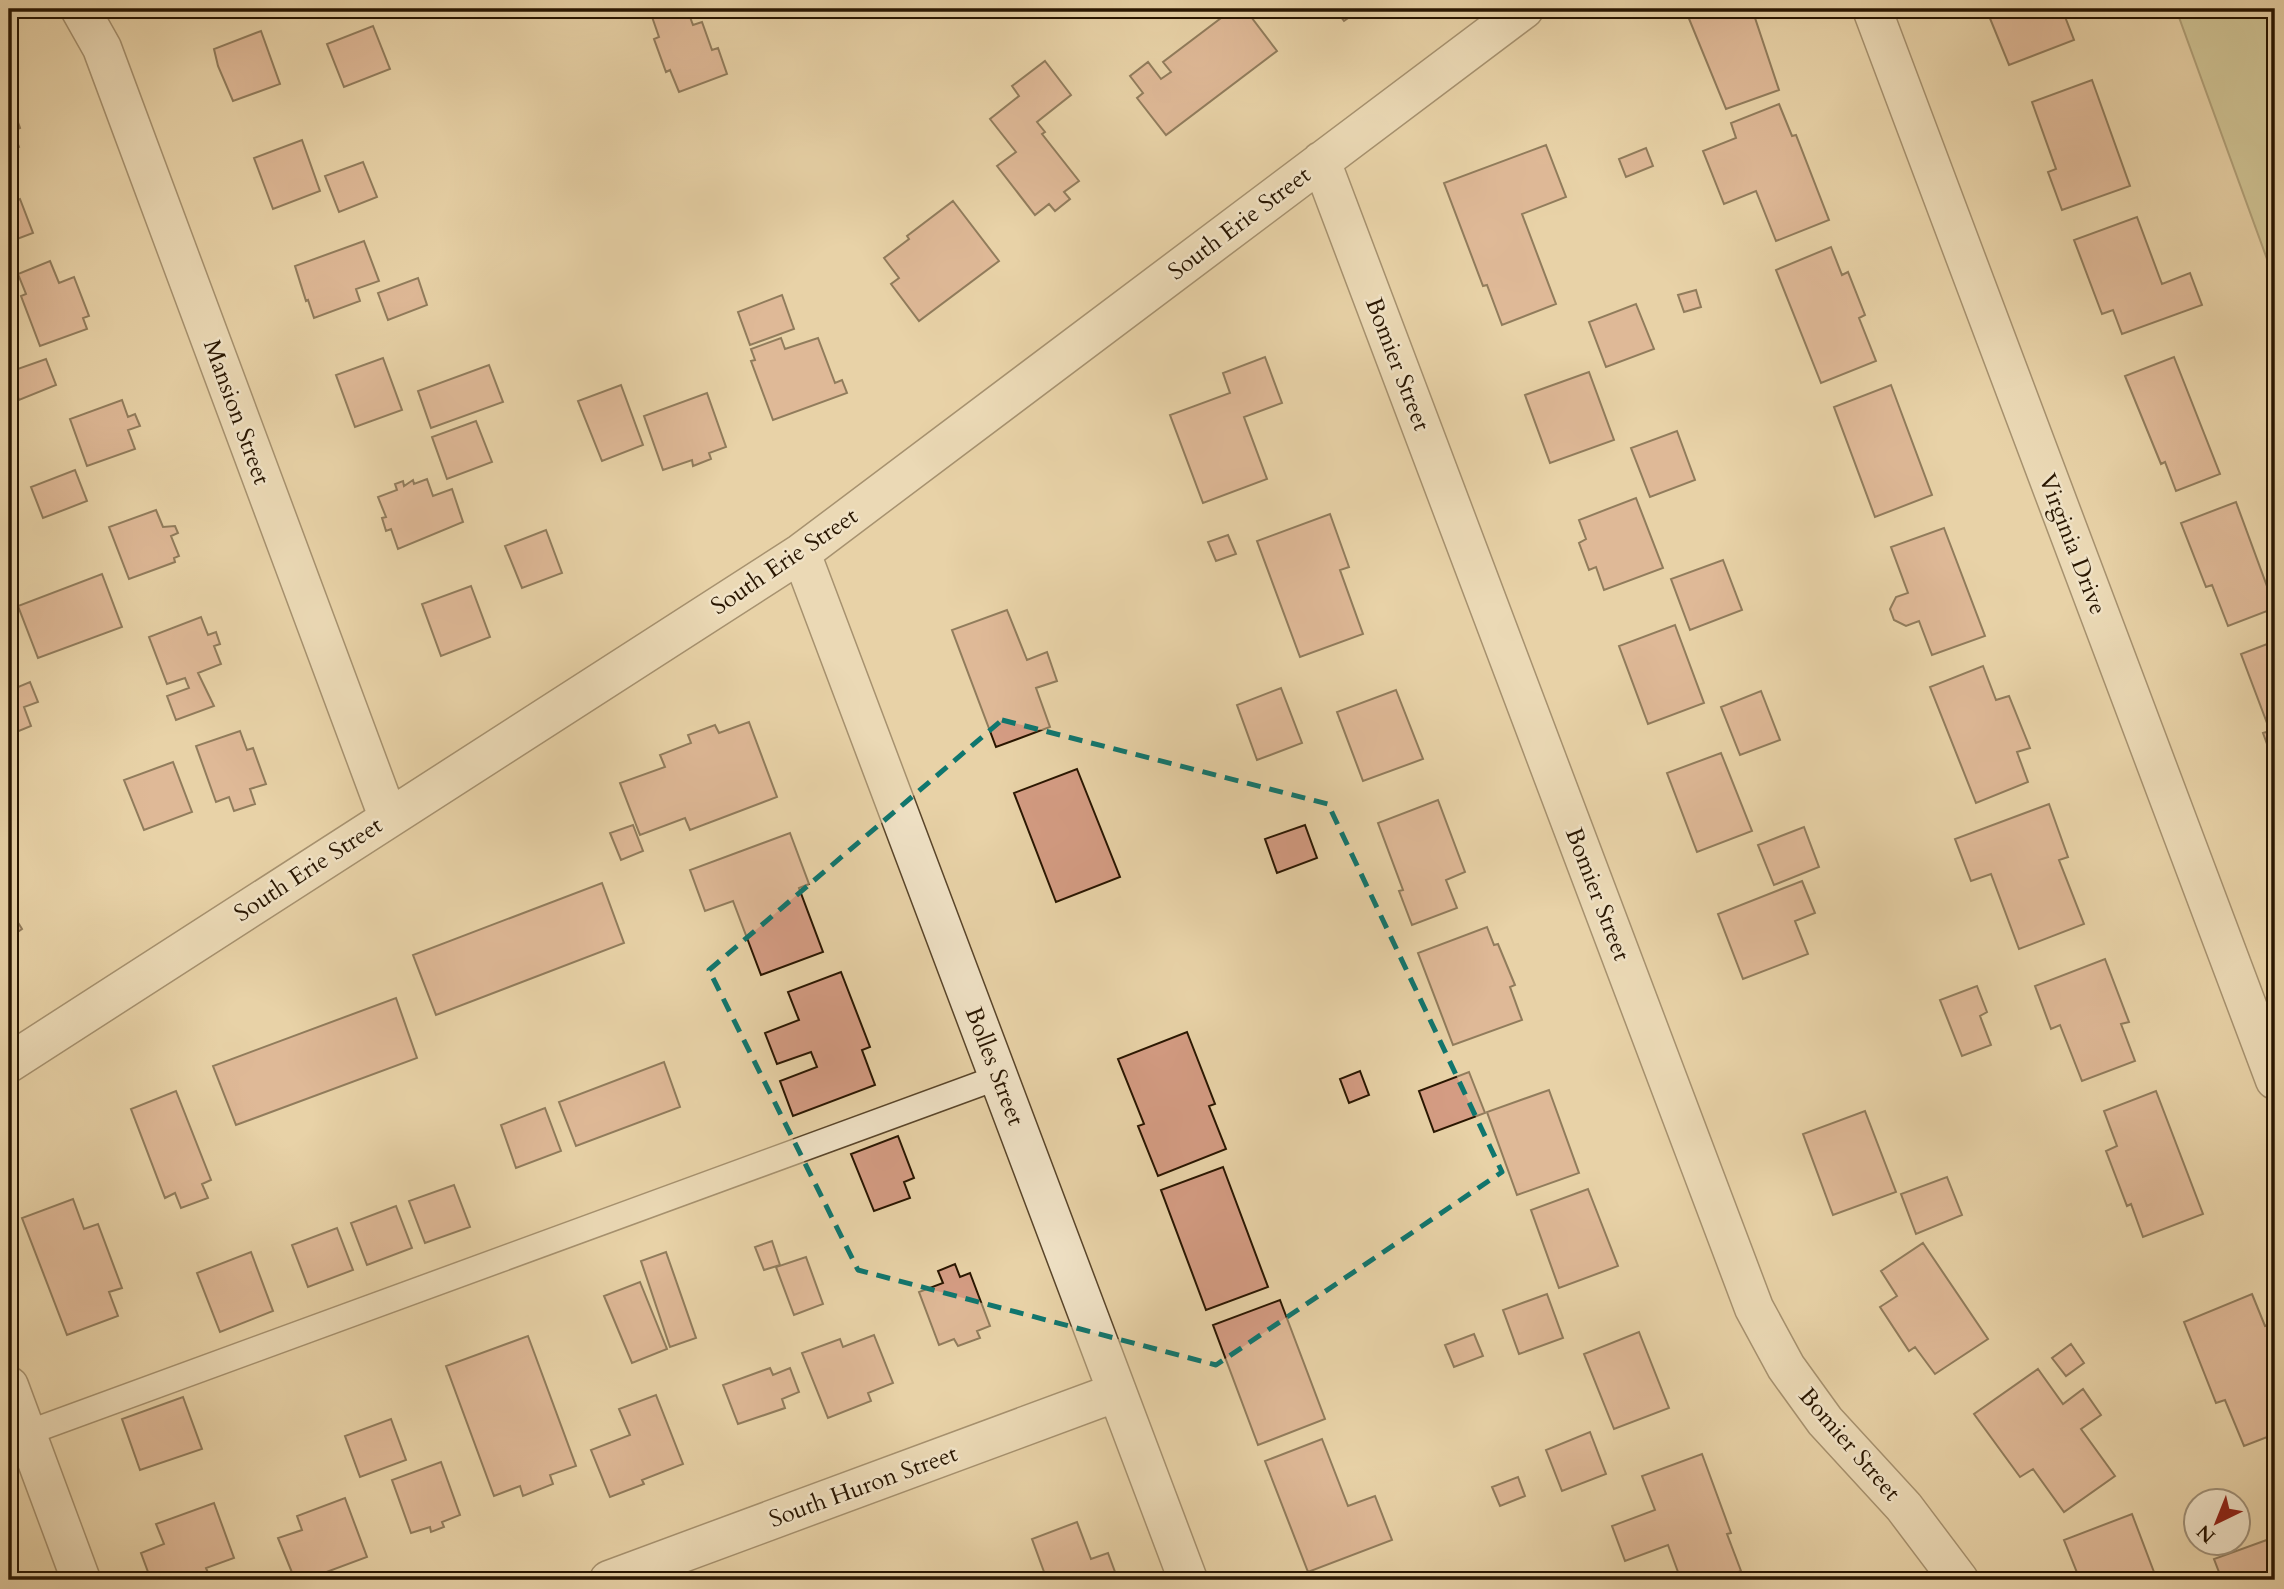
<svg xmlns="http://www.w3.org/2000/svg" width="2284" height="1589" viewBox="0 0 2284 1589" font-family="Cardo,serif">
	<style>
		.green { fill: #b9bb85; stroke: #716843; stroke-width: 2 }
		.building { fill: #d49c83; stroke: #291601; stroke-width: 2 }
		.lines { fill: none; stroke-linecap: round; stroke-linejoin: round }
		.service-casing { stroke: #59452a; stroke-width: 27 }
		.minor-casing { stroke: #59452a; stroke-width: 41 }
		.service { stroke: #f0e2c6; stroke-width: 24 }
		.minor { stroke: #f0e2c6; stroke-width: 38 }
		.marked { fill: none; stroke: #0f766e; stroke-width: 5; stroke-dasharray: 14 9; stroke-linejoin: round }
		.labels { text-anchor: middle; stroke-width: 5; stroke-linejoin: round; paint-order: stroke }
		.street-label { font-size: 24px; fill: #291601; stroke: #f0e2c6 }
	</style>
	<rect width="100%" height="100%" fill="#e8d2a7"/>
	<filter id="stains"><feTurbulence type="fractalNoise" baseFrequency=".00286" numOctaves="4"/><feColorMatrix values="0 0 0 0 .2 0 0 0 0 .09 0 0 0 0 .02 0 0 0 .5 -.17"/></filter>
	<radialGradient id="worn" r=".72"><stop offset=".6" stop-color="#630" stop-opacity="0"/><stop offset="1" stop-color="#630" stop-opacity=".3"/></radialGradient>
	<path class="green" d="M 2176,9 L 2275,9 L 2275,281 Z"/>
	<path class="building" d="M 666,9 L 687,9 L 693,25 L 702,22 L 712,50 L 718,48 L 727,74 L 679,92 L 670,70 L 666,72 L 654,39 L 659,37 L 651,14 Z
		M 1233,9 L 1245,9 L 1277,51 L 1166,135 L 1137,98 L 1143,93 L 1130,76 L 1148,62 L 1161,79 L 1171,72 L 1163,62 Z
		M 1331,9 L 1361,9 L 1344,21 L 1337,12 L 1335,14 Z
		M 1685,9 L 1752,9 L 1779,90 L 1726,109 Z
		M 1992,9 L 2062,9 L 2074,40 L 2009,65 L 1989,16 L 1994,14 Z
		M 373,26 L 390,69 L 344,87 L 327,44 Z
		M 261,31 L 280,84 L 233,101 L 218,66 L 214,49 Z
		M 1045,61 L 1071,95 L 1037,122 L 1045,132 L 1042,134 L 1079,181 L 1064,192 L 1070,199 L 1055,211 L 1049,204 L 1035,215 L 997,166 L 1016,152 L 990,119 L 1019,96 L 1012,86 Z
		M 2092,80 L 2130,186 L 2062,210 L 2048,172 L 2056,169 L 2032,102 Z
		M 9,97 L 20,128 L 13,131 L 19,147 L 9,151 Z
		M 1779,104 L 1792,136 L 1796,135 L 1829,220 L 1776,241 L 1756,191 L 1724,204 L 1703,151 L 1736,138 L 1731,123 Z
		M 302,140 L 320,191 L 273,209 L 254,158 Z
		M 1546,145 L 1566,197 L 1522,214 L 1556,304 L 1502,325 L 1487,285 L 1483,286 L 1444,183 Z
		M 1646,148 L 1653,166 L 1626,177 L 1619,159 Z
		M 363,162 L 377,197 L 339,212 L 325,176 Z
		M 20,199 L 33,233 L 9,242 L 9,203 Z
		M 953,201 L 999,261 L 919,321 L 891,284 L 899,278 L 884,258 L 909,239 L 907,236 Z
		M 2137,217 L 2162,284 L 2190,273 L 2202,305 L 2122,334 L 2113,310 L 2102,314 L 2074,240 Z
		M 364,241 L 379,281 L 356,289 L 360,301 L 314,318 L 308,300 L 306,301 L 295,266 Z
		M 1831,247 L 1842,275 L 1848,272 L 1865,315 L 1859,318 L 1876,361 L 1821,383 L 1776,270 Z
		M 50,261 L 59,283 L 74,277 L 89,316 L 83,318 L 87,329 L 40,346 L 21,296 L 26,294 L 18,274 Z
		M 418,278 L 427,305 L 388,320 L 378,293 Z
		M 1696,290 L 1701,307 L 1684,312 L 1678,295 Z
		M 782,295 L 794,329 L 750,345 L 738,312 Z
		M 1636,304 L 1654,349 L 1606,367 L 1589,322 Z
		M 781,338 L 785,349 L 818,338 L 835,383 L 842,380 L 847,393 L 773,420 L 751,361 L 755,360 L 751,349 Z
		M 1265,357 L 1282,403 L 1244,417 L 1267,479 L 1203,503 L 1170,415 L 1230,393 L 1223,373 Z
		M 2174,357 L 2220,474 L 2176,491 L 2165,462 L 2161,464 L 2125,376 Z
		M 383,358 L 402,410 L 355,427 L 336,375 Z
		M 46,359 L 56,385 L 19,400 L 9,372 Z
		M 489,365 L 503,402 L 431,428 L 418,391 Z
		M 1589,372 L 1614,440 L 1550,463 L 1525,395 Z
		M 621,385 L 643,445 L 602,461 L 578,401 Z
		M 1891,385 L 1932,495 L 1875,517 L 1834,407 Z
		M 707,393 L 726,447 L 709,453 L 711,459 L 693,466 L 692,460 L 663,470 L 644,416 Z
		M 122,400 L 128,417 L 135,414 L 140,426 L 128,430 L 135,449 L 87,466 L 70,419 Z
		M 476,421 L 492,462 L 447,479 L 432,437 Z
		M 1677,431 L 1695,480 L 1650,497 L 1631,448 Z
		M 75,470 L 87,501 L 43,518 L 31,487 Z
		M 427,479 L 433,496 L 452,489 L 463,522 L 398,549 L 391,529 L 386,531 L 382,518 L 386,517 L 378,497 L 397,490 L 395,484 L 403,481 L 404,486 L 413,480 L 414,484 Z
		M 1636,498 L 1663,568 L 1604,590 L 1596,567 L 1589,570 L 1579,543 L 1586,539 L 1579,520 Z
		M 2236,502 L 2275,608 L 2228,626 L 2212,585 L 2206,587 L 2181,523 Z
		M 156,510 L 163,527 L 175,526 L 178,533 L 171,536 L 179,556 L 174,558 L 175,562 L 129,579 L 109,527 Z
		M 1330,514 L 1349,567 L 1340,570 L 1363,634 L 1300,657 L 1257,541 Z
		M 1944,528 L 1985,636 L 1932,655 L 1919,621 L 1906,626 L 1894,620 L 1890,609 L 1896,597 L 1908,593 L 1891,547 Z
		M 546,530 L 562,573 L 522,588 L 505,546 Z
		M 1228,535 L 1236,554 L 1216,561 L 1208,542 Z
		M 1723,560 L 1742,610 L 1690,630 L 1671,579 Z
		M 102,574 L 122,627 L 38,658 L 18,606 Z
		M 471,586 L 490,637 L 441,656 L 422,604 Z
		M 1007,610 L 1027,660 L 1047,652 L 1057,681 L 1036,688 L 1050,727 L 996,747 L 952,630 Z
		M 201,617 L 208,635 L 216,632 L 220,644 L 214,646 L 221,664 L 198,673 L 214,706 L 176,720 L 167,696 L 189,688 L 185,678 L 167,684 L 149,637 Z
		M 1675,625 L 1704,703 L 1648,724 L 1619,646 Z
		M 2275,641 L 2275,766 L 2263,733 L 2270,731 L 2241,654 Z
		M 1983,666 L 1996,700 L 2009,696 L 2030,748 L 2017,752 L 2028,782 L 1976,803 L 1930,687 Z
		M 30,682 L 38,702 L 24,707 L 31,726 L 9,735 L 9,687 L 15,685 L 16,688 Z
		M 1281,688 L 1302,743 L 1257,760 L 1237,705 Z
		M 1396,690 L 1423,759 L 1363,781 L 1337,712 Z
		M 1761,691 L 1780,740 L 1740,755 L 1721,707 Z
		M 749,722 L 777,797 L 690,830 L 685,818 L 640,835 L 620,783 L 665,767 L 660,755 L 691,743 L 688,735 L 715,725 L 719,733 Z
		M 240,731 L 247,750 L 253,748 L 266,784 L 250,789 L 255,804 L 234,811 L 229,797 L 216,802 L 196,746 Z
		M 1721,753 L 1752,831 L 1697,852 L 1667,773 Z
		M 173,762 L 192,812 L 144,830 L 124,780 Z
		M 1077,769 L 1120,877 L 1056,902 L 1014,793 Z
		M 1438,800 L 1465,872 L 1446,880 L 1457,908 L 1412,925 L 1399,891 L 1403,890 L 1378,823 Z
		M 2049,804 L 2068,857 L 2059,860 L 2084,924 L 2019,949 L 1991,874 L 1971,881 L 1955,839 Z
		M 633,825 L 643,851 L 621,860 L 610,833 Z
		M 1305,825 L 1317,858 L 1277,873 L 1265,839 Z
		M 1804,827 L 1819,867 L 1774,885 L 1758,845 Z
		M 790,833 L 809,884 L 799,888 L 823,952 L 761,975 L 733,901 L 705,911 L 690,870 Z
		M 1802,881 L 1815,913 L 1795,921 L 1808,954 L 1743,979 L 1718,914 Z
		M 602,883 L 624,943 L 436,1015 L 413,955 Z
		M 9,908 L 22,929 L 9,938 Z
		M 1487,927 L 1494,945 L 1498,944 L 1515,985 L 1510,987 L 1522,1020 L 1453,1045 L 1418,953 Z
		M 2105,959 L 2129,1022 L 2121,1024 L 2135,1061 L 2082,1081 L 2060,1025 L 2051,1029 L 2035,986 Z
		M 841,972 L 870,1047 L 862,1050 L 875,1085 L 793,1116 L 780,1081 L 817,1067 L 811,1052 L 777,1064 L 765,1033 L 799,1020 L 788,992 Z
		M 1977,986 L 1987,1012 L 1980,1016 L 1991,1045 L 1962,1056 L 1940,1000 Z
		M 396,998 L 417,1058 L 236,1125 L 213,1066 Z
		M 1187,1032 L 1215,1104 L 1209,1106 L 1226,1149 L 1158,1176 L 1138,1126 L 1144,1124 L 1118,1059 Z
		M 664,1062 L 680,1107 L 576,1146 L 559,1102 Z
		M 1360,1071 L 1369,1095 L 1349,1103 L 1340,1079 Z
		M 1469,1072 L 1485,1113 L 1434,1132 L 1419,1091 Z
		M 1549,1090 L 1579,1173 L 1517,1195 L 1487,1112 Z
		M 176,1091 L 211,1180 L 202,1184 L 208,1198 L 181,1208 L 175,1193 L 165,1198 L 131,1109 Z
		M 2156,1091 L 2203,1214 L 2143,1237 L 2131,1204 L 2127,1206 L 2106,1151 L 2117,1146 L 2104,1111 Z
		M 545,1108 L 561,1151 L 516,1168 L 501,1125 Z
		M 1865,1111 L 1896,1192 L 1833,1215 L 1803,1134 Z
		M 898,1136 L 914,1178 L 904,1182 L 910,1198 L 874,1211 L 851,1154 Z
		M 1223,1167 L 1268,1287 L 1206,1310 L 1161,1190 Z
		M 1947,1177 L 1962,1215 L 1916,1234 L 1901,1194 Z
		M 454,1185 L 470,1227 L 425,1243 L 409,1201 Z
		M 1588,1189 L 1618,1266 L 1559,1288 L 1531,1210 Z
		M 73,1199 L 84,1229 L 98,1224 L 122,1288 L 109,1292 L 118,1316 L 67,1335 L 22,1218 Z
		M 396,1206 L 412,1248 L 367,1265 L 351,1223 Z
		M 337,1228 L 353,1270 L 308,1287 L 292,1245 Z
		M 772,1241 L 780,1265 L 764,1270 L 755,1247 Z
		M 1923,1243 L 1988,1339 L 1935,1374 L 1915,1347 L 1909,1351 L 1880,1307 L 1897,1296 L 1881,1271 Z
		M 251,1252 L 273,1311 L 220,1332 L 197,1273 Z
		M 666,1252 L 696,1338 L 670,1347 L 641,1261 Z
		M 806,1257 L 823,1304 L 794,1315 L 776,1267 Z
		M 955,1264 L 960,1277 L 970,1273 L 990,1326 L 977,1331 L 980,1338 L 958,1346 L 954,1339 L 939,1345 L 919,1292 L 943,1283 L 938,1271 Z
		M 640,1282 L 667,1349 L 632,1363 L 604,1296 Z
		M 1547,1294 L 1563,1338 L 1519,1354 L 1503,1310 Z
		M 2252,1294 L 2265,1326 L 2269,1325 L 2275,1340 L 2275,1434 L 2244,1446 L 2225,1400 L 2216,1403 L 2184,1322 Z
		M 1280,1300 L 1325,1419 L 1258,1445 L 1213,1325 Z
		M 1639,1332 L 1669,1408 L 1614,1429 L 1584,1354 Z
		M 1474,1334 L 1483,1356 L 1454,1367 L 1445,1345 Z
		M 874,1335 L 893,1383 L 868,1393 L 871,1401 L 828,1418 L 802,1353 L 840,1339 L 843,1347 Z
		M 528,1336 L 576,1466 L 550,1475 L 553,1484 L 523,1496 L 520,1486 L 494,1496 L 446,1366 Z
		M 2071,1344 L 2084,1363 L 2066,1376 L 2052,1358 Z
		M 770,1368 L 773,1375 L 790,1368 L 799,1392 L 782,1399 L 785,1408 L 738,1424 L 723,1385 Z
		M 2038,1369 L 2063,1404 L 2083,1389 L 2101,1415 L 2081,1429 L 2115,1476 L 2064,1512 L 2033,1469 L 2020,1477 L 1974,1414 Z
		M 656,1395 L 683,1464 L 642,1480 L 644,1484 L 610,1497 L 591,1450 L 630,1435 L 619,1409 Z
		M 183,1397 L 202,1449 L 140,1470 L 122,1419 Z
		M 391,1419 L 406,1460 L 360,1477 L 345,1436 Z
		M 1590,1432 L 1606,1474 L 1562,1491 L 1546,1450 Z
		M 1322,1439 L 1348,1506 L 1375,1496 L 1392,1540 L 1308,1572 L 1265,1461 Z
		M 1702,1454 L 1731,1533 L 1727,1534 L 1741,1571 L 1718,1580 L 1681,1580 L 1668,1545 L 1625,1561 L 1612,1526 L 1655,1510 L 1642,1476 Z
		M 441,1462 L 460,1515 L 442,1522 L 444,1527 L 431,1532 L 430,1527 L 411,1533 L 392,1480 Z
		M 1518,1477 L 1525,1496 L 1500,1506 L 1492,1487 Z
		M 345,1498 L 367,1557 L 305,1580 L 295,1580 L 278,1538 L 302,1530 L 297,1516 Z
		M 214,1503 L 234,1558 L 206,1568 L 211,1580 L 151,1580 L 141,1553 L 164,1544 L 156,1524 Z
		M 2132,1514 L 2157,1580 L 2080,1580 L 2064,1540 Z
		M 1077,1522 L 1091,1559 L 1108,1553 L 1115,1572 L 1093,1580 L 1047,1580 L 1032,1539 Z
		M 2275,1537 L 2275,1580 L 2222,1580 L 2214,1559 Z"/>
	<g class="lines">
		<g class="service-casing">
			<path id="service" d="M 9,1452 L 27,1433 L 999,1077"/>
		</g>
		<g class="minor-casing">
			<path id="minor" d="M 80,9 L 102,48 L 388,817
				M 1872,9 L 2275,1080
				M 1321,161 L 1754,1308 L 1786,1367 L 1825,1421 L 1904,1507 L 1959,1580
				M 801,553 L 1188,1580
				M 9,1063 L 801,553 L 1524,9
				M 9,1386 L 81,1580
				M 609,1580 L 1117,1392"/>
		</g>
		<use href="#service" class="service"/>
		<use href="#minor" class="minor"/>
	</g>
	<path d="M0 0H2284V1589H0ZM 1002,720 L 1328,804 L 1502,1172 L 1216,1365 L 858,1270 L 709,970 Z" fill="#e8d2a7" fill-opacity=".55" fill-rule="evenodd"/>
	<path class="marked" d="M 1002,720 L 1328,804 L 1502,1172 L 1216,1365 L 858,1270 L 709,970 Z"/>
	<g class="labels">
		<g class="street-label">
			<text transform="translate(1239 223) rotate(-37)" y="8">South Erie Street</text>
			<text transform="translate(1398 364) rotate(69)" y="8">Bomier Street</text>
			<text transform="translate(237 412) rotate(70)" y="8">Mansion Street</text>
			<text transform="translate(2073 544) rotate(69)" y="8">Virginia Drive</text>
			<text transform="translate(784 561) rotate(-34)" y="8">South Erie Street</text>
			<text transform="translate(308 869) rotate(-33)" y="8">South Erie Street</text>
			<text transform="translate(1598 894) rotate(69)" y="8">Bomier Street</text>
			<text transform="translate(995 1066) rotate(69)" y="8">Bolles Street</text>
			<text transform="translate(1850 1444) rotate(49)" y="8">Bomier Street</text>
			<text transform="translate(863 1486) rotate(-20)" y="8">South Huron Street</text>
		</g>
	</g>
	<rect width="2284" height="1589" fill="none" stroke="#e8d2a7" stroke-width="35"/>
	<rect x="10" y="10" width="2263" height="1568" fill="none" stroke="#291601" stroke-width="3.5"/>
	<rect x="18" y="18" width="2249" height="1554" fill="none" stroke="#291601" stroke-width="2"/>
	<g transform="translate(2217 1522) rotate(223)"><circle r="33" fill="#f0e2c6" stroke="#a09077" stroke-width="2"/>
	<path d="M0-5L12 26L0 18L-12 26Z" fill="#8f2418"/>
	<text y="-10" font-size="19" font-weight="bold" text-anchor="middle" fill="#291601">N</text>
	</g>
	<rect width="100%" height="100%" filter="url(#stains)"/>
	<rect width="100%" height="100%" fill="url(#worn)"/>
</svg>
